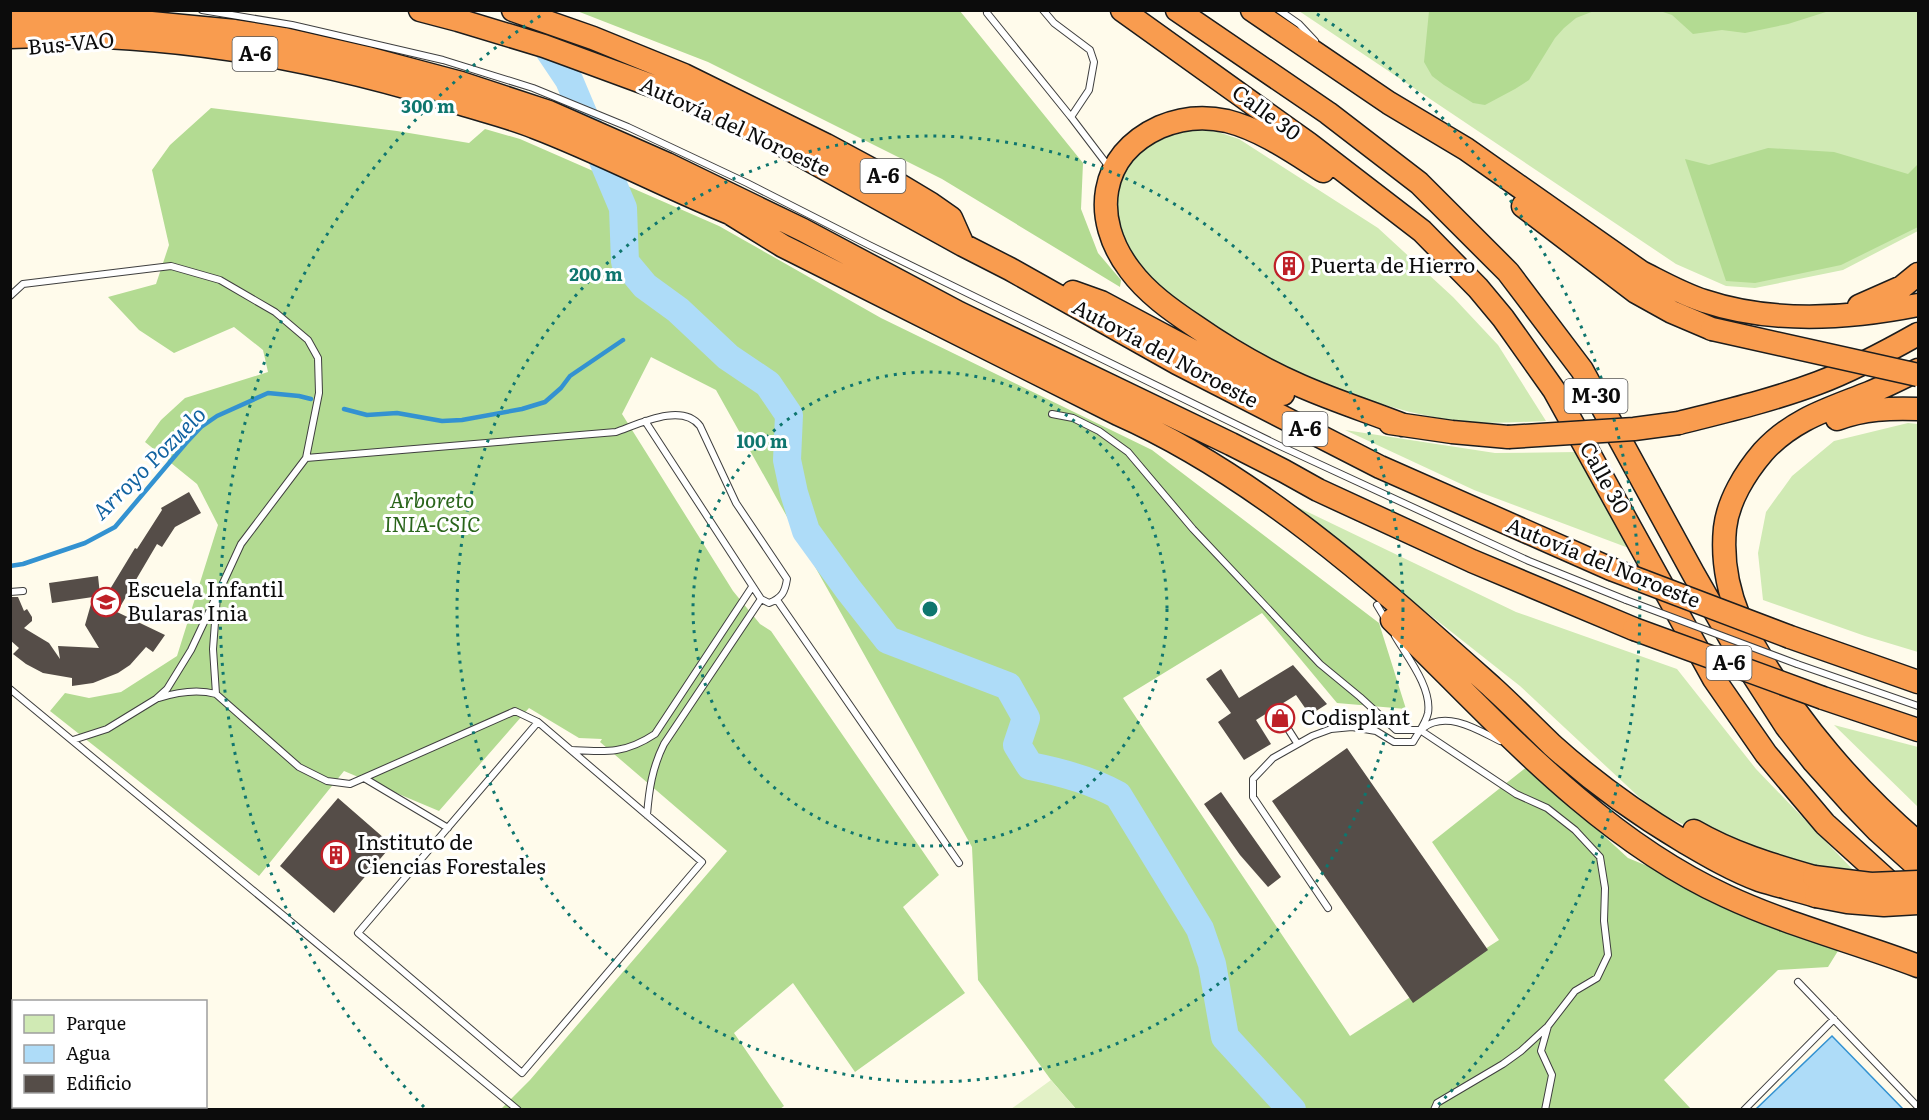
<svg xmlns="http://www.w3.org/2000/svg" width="1929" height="1120" viewBox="0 0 1929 1120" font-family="Literata,serif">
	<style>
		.green { fill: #d0eab4 }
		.forest { fill: #b3db92 }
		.pitch { fill: #e2f1c6 }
		.water { fill: #aedcf8; stroke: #3392d1; stroke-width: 1.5 }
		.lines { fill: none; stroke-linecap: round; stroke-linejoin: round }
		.stream { stroke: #3392d1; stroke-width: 4.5 }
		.river { stroke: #aedcf8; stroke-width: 28 }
		.building { fill: #554d48 }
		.lane-casing { stroke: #3f3f3f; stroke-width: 8 }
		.highway-casing { stroke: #1d1d1d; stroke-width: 25 }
		.lane { stroke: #fff; stroke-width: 6 }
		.highway { stroke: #f99c4f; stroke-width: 22 }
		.lane-bridge-casing { stroke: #3f3f3f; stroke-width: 8; stroke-linecap: butt }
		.highway-bridge-casing { stroke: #1d1d1d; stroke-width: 25; stroke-linecap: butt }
		.lane-bridge { stroke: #fff; stroke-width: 6 }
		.highway-bridge { stroke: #f99c4f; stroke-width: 22 }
		.ring { fill: none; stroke: #0f766e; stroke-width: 3; stroke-dasharray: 3 6 }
		.labels { text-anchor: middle; stroke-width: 6; stroke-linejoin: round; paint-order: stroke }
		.shield { fill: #fff; stroke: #555; stroke-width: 1.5 }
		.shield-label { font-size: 20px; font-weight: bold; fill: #0c0c0c }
		.street-label { font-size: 21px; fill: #0c0c0c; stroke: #fff }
		.poi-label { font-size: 21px; fill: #0c0c0c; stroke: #fff; text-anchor: start }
		.park-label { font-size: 21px; font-style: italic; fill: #2a651b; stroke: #fff }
		.water-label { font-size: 22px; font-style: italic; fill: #1263a1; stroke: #fff }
		.centre { fill: #0f766e; stroke: #fff; stroke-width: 3 }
		.ring-label { font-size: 18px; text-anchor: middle; font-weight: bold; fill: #0f766e; stroke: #fff; stroke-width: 6; stroke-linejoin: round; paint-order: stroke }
	</style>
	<rect width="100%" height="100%" fill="#fffbeb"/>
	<path class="green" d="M 1299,11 L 1918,11 L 1918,231 L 1843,270 L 1755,288 L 1726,286 L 1676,264 Z
		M 1199,129 L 1218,132 L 1239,139 L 1378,228 L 1453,297 L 1498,345 L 1546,421 C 1515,422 1481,425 1451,420 C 1392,411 1336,390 1282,367 C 1268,361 1253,350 1239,342 C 1192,313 1109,263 1117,198 C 1118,186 1119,179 1126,169 C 1144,143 1170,134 1199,129 Z
		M 1908,423 L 1918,424 L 1918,652 L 1865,636 L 1763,600 L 1758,553 L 1766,512 L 1792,476 L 1834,441 Z
		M 1345,430 L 1495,453 L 1578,452 L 1634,550 L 1474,490 Z
		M 1287,502 L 1516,612 L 1677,669 L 1756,769 L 1857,874 L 1779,868 L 1654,811 L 1520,686 Z
		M 1834,725 L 1918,747 L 1918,807 Z"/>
	<path class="forest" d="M 577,11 L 960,11 L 1083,163 L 1081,209 L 1098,253 L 1121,280 L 1120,287 L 942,179 L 708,62 Z
		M 1429,11 L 1430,10 L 1594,11 L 1576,18 L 1564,28 L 1555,38 L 1529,80 L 1515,89 L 1485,105 L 1473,103 L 1444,85 L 1432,76 L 1424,62 Z
		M 1660,11 L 1829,11 L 1788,24 L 1745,33 L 1722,30 L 1693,34 L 1672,15 Z
		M 211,108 L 397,131 L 469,143 L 485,129 L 520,139 L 719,226 L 881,318 L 1152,450 L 1379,623 L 1406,709 L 1337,703 L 1262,613 L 1123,698 L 1350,1036 L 1499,940 L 1432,842 L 1528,766 L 1628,858 L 1841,946 L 1828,967 L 1778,970 L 1664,1080 L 1691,1109 L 1076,1109 L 1051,1080 L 978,980 L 972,847 L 716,390 L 651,357 L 622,414 L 733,591 L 760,624 L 771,631 L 939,875 L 903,907 L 965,993 L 855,1072 L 793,983 L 734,1033 L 784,1106 L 780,1109 L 501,1109 L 530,1080 L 727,851 L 600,742 L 602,739 L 579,738 L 529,708 L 439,811 L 344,771 L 259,876 L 50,711 L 65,693 L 89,698 L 121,692 L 177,656 L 218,525 L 197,484 L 145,442 L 161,420 L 185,398 L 268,372 L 263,350 L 234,327 L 174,353 L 139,330 L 108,297 L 156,284 L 169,245 L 152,170 L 170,145 Z
		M 1768,148 L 1834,152 L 1908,174 L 1918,164 L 1918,227 L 1841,265 L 1755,283 L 1726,281 L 1685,159 L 1709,165 Z"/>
	<path class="pitch" d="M 11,1080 L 13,1081 L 14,1106 L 124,1106 L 136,1109 L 11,1109 Z
		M 1051,1080 L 1076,1109 L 1011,1109 Z"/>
	<path class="water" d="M 1832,1036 L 1903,1109 L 1756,1109 Z"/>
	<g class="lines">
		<path class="stream" d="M 662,312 L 674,308
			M 344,409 L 367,415 L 397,413 L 442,421 L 462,420 L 522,409 L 545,402 L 561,388 L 570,376 L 623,340
			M 10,566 L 23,564 L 85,543 L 115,527 L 186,443 L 201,427 L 217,416 L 268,393 L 299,396 L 311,399"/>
		<path class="river" d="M 522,10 L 569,80 L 623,208 L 625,262 L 645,286 L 678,310 L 728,357 L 768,384 L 789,415 L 787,460 L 794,493 L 806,531 L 848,589 L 888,640 L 1008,686 L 1026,718 L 1017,745 L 1030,766 C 1061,772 1091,780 1118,795 L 1200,929 L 1212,964 L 1225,1037 L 1292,1110"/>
	</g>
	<path class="building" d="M 189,492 L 201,513 L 175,527 L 162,547 L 157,544 L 117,612 L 165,635 L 153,652 L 146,647 L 130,665 L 118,673 L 93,683 L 72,686 L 72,678 L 43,673 L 26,664 L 13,654 L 19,648 L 10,640 L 10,597 L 18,597 L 24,611 L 27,609 L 32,617 L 32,621 L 24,628 L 49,643 L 60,659 L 58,646 L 99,648 L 85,625 L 93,597 L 52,603 L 49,583 L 98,576 L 101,604 L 135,548 L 137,549 L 162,510 L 161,508 Z
		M 1293,665 L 1327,704 L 1310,715 L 1296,695 L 1256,720 L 1271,744 L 1244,760 L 1218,722 L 1231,713 L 1206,679 L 1221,669 L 1239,698 Z
		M 1347,748 L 1488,950 L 1413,1003 L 1272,801 Z
		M 1221,792 L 1281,877 L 1268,887 L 1240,855 L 1204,804 Z
		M 338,798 L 392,845 L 334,913 L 280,866 Z"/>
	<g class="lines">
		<g class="lane-casing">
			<path id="lane" d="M 202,10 L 292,25 L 443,60 L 533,88 L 628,127 L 747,183 L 869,245 L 1278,445 L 1529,561 L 1626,600
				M 1043,10 L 1054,23 L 1090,50 L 1094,62 L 1089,90 L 1071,117 L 1109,167
				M 1279,10 L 1299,24 L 1315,41
				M 987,13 L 1071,117
				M 10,296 L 23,284 L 171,266 L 220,280 L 275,312 L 308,340 L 318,358 L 319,393 L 306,458 L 241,544 L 217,596 L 213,649 L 216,694 L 299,767 L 327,781 L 350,784 L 515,711 L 538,722
				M 1052,414 L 1073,418 L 1099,431 L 1128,452 L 1193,529 L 1320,664 L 1360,697 L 1396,730 L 1420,730 L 1516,794 L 1547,808 L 1575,830 L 1600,857 L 1605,888 L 1604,921 L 1608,955 L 1597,978 L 1575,991 L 1548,1026 L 1541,1051 L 1552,1075 L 1545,1110
				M 306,458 L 616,432 C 639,424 682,402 700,426 L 736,503 L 787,579 C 785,592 782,598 769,603 L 761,599 L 645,421
				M 10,592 L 23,591
				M 777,600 L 959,863
				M 1377,605 L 1386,620
				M 1797,664 L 1918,706
				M 10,689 L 518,1110
				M 159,698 C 178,692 197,689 216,694
				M 1283,721 L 1297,743
				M 538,722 L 702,862 L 522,1073 L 358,933 Z
				M 1423,728 C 1447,710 1478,730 1500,741
				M 73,740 L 107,729 L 156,699 L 167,689 L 191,650 L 215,599
				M 572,750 C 606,752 625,754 655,734 L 752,587
				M 364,778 L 448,828
				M 647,815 C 649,790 652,768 664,744 L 761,599
				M 1328,908 L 1253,797 L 1253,779 L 1273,758 L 1312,736 L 1331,729 L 1352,727 L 1376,731 L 1394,742 L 1413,742 C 1418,733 1426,723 1428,713 C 1432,688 1408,658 1395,636
				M 1798,982 L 1918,1107
				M 1434,1110 L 1437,1103 L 1503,1064 L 1521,1051 L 1546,1028
				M 1744,1110 L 1834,1019"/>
		</g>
		<g class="highway-casing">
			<path id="highway" d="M 420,10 L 458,20 L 544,46 L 680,96 L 775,141 L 963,245 L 1010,269 L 1177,363 L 1380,467 L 1611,569
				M 513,10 L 593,38 L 684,75 L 826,145 L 891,180 L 931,204 L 951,218 L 963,245
				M 1122,10 L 1309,144 L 1422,231 L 1478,288 L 1503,318 L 1554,390 L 1714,679 L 1766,754 L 1825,824 L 1901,893
				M 1177,10 L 1328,113 L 1419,183 L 1508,272 L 1582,370 L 1693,573 L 1737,650 L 1786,726 L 1814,762 L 1850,802 L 1878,831 L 1918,867
				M 1252,10 L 1389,103 L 1466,149 L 1641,272 C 1661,282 1682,294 1704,301 C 1773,324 1848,319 1918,305
				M 10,15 L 78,16 L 235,31 L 284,39 L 367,58 L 461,83 L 549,112 L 667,164 L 803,230 L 959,313 L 1231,444 L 1284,471 L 1318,490 L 1472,561 L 1634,629
				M 10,37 C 163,30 320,59 465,105 C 488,112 512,118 534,127 C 605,154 671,190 742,218
				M 1323,171 C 1293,152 1262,130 1227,121 C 1205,116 1181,118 1160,127 C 1098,155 1091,219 1130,270 C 1147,293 1171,310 1195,326 C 1228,349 1264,370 1301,386 C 1335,401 1370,412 1403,425
				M 1523,206 L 1636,292 L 1672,312 L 1712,329
				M 728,212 L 783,246 L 1118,414 C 1258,476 1380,587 1493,688 C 1513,706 1532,726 1552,745 C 1592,781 1636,813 1683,841 C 1707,855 1732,870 1759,880 C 1778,886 1797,890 1816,896
				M 1073,292 L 1101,302 L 1219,365 L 1283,394
				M 1859,306 L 1902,287 L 1918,274
				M 1918,370 C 1902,378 1886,386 1869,393 C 1829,409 1793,419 1763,452 C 1745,473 1728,501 1725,528 C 1722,558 1728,590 1739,617 C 1743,628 1750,639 1756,649 C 1797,722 1855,789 1918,843
				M 1837,419 C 1864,409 1890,408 1918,409
				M 1390,423 L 1452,432 L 1508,437
				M 1679,423 C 1726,411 1773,400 1818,383 C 1853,370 1886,352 1918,334
				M 1392,620 C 1494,719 1595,836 1726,896 C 1788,925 1855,942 1918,966
				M 1790,637 L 1918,682
				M 1823,698 L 1918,730
				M 1694,831 C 1732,853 1772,865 1814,877"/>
		</g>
		<use href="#lane" class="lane"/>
		<use href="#highway" class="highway"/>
		<g class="lane-bridge-casing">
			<path id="lane-bridge" d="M 1626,600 L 1797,664"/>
		</g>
		<g class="highway-bridge-casing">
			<path id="highway-bridge" d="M 1712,329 L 1918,375
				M 1508,437 L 1634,429 L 1679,423
				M 1611,569 L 1790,637
				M 1634,629 L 1823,698
				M 1814,877 L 1871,884 L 1918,882
				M 1816,896 L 1847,902 L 1884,905 L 1918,903"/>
		</g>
		<use href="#lane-bridge" class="lane-bridge"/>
		<use href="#highway-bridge" class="highway-bridge"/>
	</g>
	<g class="ring">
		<circle cx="930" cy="609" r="237"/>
		<circle cx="930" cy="609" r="473"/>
		<path d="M424 1107A710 710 0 0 1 543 14M1317 14A710 710 0 0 1 1436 1107"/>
	</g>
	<defs>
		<g id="building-ring" transform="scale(1.5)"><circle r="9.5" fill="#fff" stroke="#bf2028" stroke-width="1.5"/><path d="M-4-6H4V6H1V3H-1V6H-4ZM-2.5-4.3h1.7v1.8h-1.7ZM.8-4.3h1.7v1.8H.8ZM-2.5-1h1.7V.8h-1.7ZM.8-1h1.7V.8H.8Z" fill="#bf2028"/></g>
		<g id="school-ring" transform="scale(1.5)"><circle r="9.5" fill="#fff" stroke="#bf2028" stroke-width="1.5"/><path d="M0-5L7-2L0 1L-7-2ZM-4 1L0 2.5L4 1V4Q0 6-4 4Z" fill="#bf2028"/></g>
		<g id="shop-ring" transform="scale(1.5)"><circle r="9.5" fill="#fff" stroke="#bf2028" stroke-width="1.5"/><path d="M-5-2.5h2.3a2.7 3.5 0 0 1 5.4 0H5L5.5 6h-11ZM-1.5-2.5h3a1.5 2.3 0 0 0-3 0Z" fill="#bf2028"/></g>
	</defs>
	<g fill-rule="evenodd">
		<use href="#building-ring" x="1289" y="266"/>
		<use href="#school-ring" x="106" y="602"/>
		<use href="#shop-ring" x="1280" y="718"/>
		<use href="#building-ring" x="336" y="855"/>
	</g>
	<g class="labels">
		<g class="shield">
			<rect x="232.5" y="37" width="45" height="34" rx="4.5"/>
			<rect x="860.5" y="159" width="45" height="34" rx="4.5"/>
			<rect x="1564.5" y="379" width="63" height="34" rx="4.5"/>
			<rect x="1282.5" y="412" width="45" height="34" rx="4.5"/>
			<rect x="1706.5" y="646" width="45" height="34" rx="4.5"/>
		</g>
		<g class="shield-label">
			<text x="255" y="61">A-6</text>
			<text x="883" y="183">A-6</text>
			<text x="1596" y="403">M-30</text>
			<text x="1305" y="436">A-6</text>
			<text x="1729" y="670">A-6</text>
		</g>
		<g class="street-label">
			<text transform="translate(71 44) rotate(-5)" y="7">Bus-VAO</text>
			<text transform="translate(1266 113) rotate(36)" y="7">Calle 30</text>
			<text transform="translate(735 127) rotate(25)" y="7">Autovía del Noroeste</text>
			<text transform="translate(1165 354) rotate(28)" y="7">Autovía del Noroeste</text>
			<text transform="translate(1604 478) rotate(61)" y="7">Calle 30</text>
			<text transform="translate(1603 563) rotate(22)" y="7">Autovía del Noroeste</text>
		</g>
		<g class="poi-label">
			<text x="1310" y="273">Puerta de Hierro</text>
			<text x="127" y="597">Escuela Infantil<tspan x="127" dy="24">Bularas Inia</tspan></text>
			<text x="1301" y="725">Codisplant</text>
			<text x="357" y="850">Instituto de<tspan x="357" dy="24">Ciencias Forestales</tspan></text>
		</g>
		<g class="park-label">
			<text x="432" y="508">Arboreto<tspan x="432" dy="24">INIA-CSIC</tspan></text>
		</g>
		<g class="water-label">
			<text transform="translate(149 463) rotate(-45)" y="8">Arroyo Pozuelo</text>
		</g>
	</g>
	<circle cx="930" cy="609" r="9" class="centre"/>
	<g class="ring-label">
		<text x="428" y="113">300 m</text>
		<text x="596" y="281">200 m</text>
		<text x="762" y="448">100 m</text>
	</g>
	<rect width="1929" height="1120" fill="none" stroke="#0c0c0c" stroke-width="24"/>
	<rect x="12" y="1000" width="195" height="108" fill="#ffffff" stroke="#9e9e9e" stroke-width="1.5"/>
	<rect x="24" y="1015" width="30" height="18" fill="#d0eab4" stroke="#9e9e9e" stroke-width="1.5"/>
	<text x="66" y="1030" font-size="18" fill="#0c0c0c">Parque</text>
	<rect x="24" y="1045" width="30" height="18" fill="#aedcf8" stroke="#9e9e9e" stroke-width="1.5"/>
	<text x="66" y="1060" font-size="18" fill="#0c0c0c">Agua</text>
	<rect x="24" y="1075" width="30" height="18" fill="#554d48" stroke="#9e9e9e" stroke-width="1.5"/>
	<text x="66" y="1090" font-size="18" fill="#0c0c0c">Edificio</text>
</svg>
